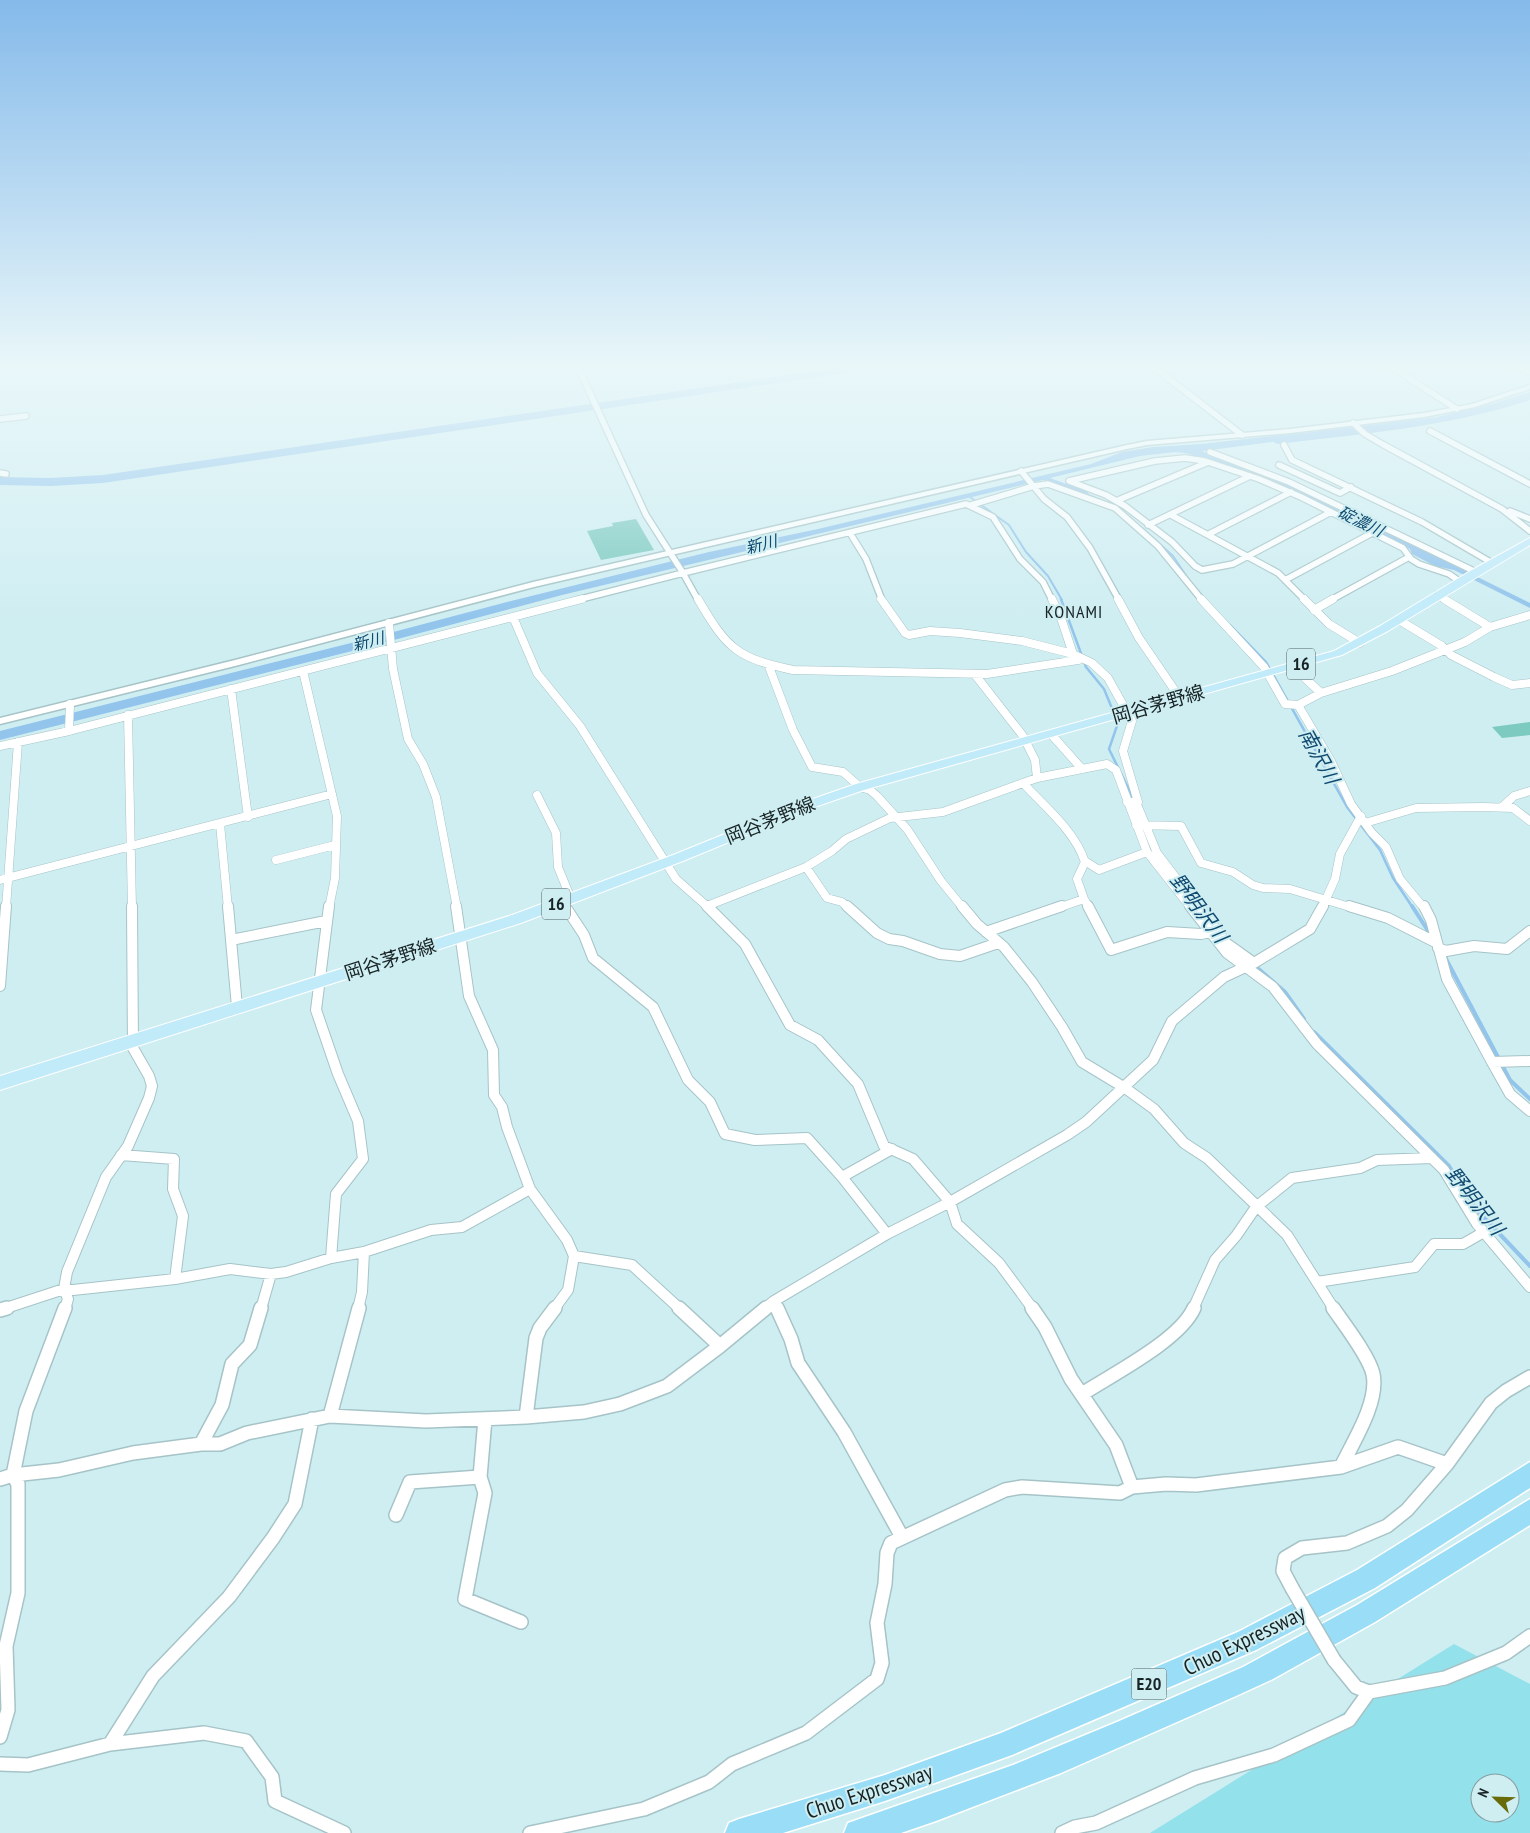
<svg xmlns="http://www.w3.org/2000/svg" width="1530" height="1833" viewBox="0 0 1530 1833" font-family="'PT Sans Narrow','Noto Sans JP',sans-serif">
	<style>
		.green { fill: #93e1ea; fill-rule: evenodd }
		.water { fill: #92c4ec }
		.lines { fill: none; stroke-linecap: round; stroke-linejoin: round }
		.stream-far2 { stroke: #92c4ec; stroke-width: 2 }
		.stream-far1 { stroke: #92c4ec; stroke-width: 2.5 }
		.stream { stroke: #92c4ec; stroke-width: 4 }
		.river { fill: #92c4ec; fill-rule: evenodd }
		.building { fill: #7dcac1 }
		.minor-far3-casing { stroke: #a6c4c7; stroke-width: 8 }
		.minor-far2-casing { stroke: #a6c4c7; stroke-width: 9 }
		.minor-far1-casing { stroke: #a6c4c7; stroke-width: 12 }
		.minor-casing { stroke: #a6c4c7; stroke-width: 16 }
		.tertiary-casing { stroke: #a6c4c7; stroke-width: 3 }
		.primary-casing { stroke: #fff; stroke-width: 2 }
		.motorway-casing { stroke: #fff; stroke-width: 3 }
		.minor-far3 { stroke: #fff; stroke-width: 5.5 }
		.minor-far2 { stroke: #fff; stroke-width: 8 }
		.minor-far1 { stroke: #fff; stroke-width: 10 }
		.minor { stroke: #fff; stroke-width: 13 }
		.tertiary { fill: #fff; fill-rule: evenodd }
		.primary { fill: #c2ebfa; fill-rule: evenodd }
		.motorway { fill: #9addf7; fill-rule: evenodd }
		.minor-bridge-casing { stroke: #a6c4c7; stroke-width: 16; stroke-linecap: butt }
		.minor-bridge { stroke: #fff; stroke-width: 13 }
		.labels { text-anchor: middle; stroke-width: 4; stroke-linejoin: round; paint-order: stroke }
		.far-water-label { font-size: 16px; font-style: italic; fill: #104a70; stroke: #cfeef2 }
		.far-quarter-label { font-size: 18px; letter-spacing: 1px; fill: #172324; stroke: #cfeef2 }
		.shield { fill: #cfeef2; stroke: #4e6062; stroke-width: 1 }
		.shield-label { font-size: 18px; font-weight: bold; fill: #172324 }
		.street-label { font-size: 19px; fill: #172324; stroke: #cfeef2 }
		.water-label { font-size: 20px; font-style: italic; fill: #104a70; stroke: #cfeef2 }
		.near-street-label { font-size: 22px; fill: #172324; stroke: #cfeef2 }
	</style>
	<rect width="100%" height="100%" fill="#cfeef2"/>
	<path class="green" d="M 1454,1644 L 1530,1684 L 1530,1833 L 1150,1833 ZM 1480,1783 L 1510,1783 L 1510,1813 L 1480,1813 Z"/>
	<path class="water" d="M 1300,433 L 1304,438 L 1202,451 L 1300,489 L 1530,603 L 1530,608 L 1454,570 L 1435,566 L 1412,554 L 1410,549 L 1342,514 L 1268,481 L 1222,463 L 1185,453 L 1175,452 L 1140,456 L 1050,478 L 1088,492 L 1087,495 L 1043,480 L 562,595 L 364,648 L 0,740 L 0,731 L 363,640 L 507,602 L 709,552 L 818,529 L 1091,464 L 1122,452 L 1153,447 L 1201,444 Z"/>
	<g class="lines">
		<path class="stream-far2" d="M 1084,493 L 1115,506
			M 970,497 L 1009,525 L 1026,552 L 1048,576 L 1062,600
			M 1141,527 L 1173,556 L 1189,580"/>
		<path class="stream-far1" d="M 1061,599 L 1086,667 L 1104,689 L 1118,723 L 1109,749 L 1134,800
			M 1230,625 L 1266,662 L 1347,807 L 1380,850 L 1393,878 L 1413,908"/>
		<path class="stream" d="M 1412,906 L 1432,937
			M 1445,957 L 1499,1059
			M 1254,965 L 1285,992 L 1304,1019
			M 1314,1032 L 1449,1166 L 1476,1209 L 1530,1266
			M 1502,1065 L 1510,1080 L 1530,1099"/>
		<path class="river" d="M 857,365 L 885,365 L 879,368 L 103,483 L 51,486 L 0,485 L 0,477 L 51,478 L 103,475 Z
			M 1530,392 L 1530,400 C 1448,427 1363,434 1277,444 L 1271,440 L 1277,436 L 1437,417 L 1495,403 Z"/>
	</g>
	<path class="building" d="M 636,519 L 654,550 L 601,560 L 587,531 L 613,526 L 612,523 Z
		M 1530,722 L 1530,735 L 1502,738 L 1492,727 Z"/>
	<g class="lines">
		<g class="minor-far3-casing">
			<path id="minor-far3" d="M 577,365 L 646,515 L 683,573
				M 1151,365 L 1242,435
				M 1388,365 L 1457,409
				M 1514,365 L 1530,372
				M 0,419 L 26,416
				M 1353,423 L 1365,434 L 1382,444 L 1502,509 L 1530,531
				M 1430,431 L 1530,484
				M 1284,445 L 1292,460 L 1422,522 L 1492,563
				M 1210,452 L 1289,482 L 1476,572
				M 1279,465 L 1340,493 L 1351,487
				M 1021,471 L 1044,499 L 1067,517 L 1090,548 L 1119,600
				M 0,473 L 6,474
				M 1116,501 L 1206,463
				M 971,505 L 1034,486 L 1048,484 L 1115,508 L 1158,546 L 1202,600
				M 1510,511 L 1530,519
				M 1331,512 L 1233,564 L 1202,570 L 1195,566 L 1172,542 L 1125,506 L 1106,495 L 1069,481 L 1155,461 L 1185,458 L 1205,461 L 1259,479 L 1301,497 L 1403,548 L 1411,559 L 1419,564 L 1449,574 L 1459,581
				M 1171,515 L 1278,573 L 1305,600
				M 1148,525 L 1250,476
				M 850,533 L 866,559 L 882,600
				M 1209,534 L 1291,492
				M 683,573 L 698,600
				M 683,573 L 966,504 L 993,517 L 1020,559 L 1043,582 L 1052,600
				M 1285,580 L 1372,533
				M 1437,595 L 1446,600
				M 577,600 L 683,573
				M 1331,600 L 1409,557"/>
		</g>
		<g class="minor-far2-casing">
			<path id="minor-far2" d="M 698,599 C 727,649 737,658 793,670 L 987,674 L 1078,660 L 1073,654 L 1061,618 L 1052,599
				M 881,599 L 905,633 L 909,635 L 930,631 L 960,633 L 1022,641 L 1073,654 L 1092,663 L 1108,678 L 1132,721 L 1123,751 L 1138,802 L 1127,802
				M 1118,599 L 1139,638 L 1180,698
				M 1201,599 L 1264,667 L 1285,704 L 1298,705 L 1331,761 L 1351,804 L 1372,833 L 1386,847 L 1400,879 L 1424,908
				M 1304,599 L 1329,624 L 1360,643
				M 1444,599 L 1490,627
				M 1314,610 L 1333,599
				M 513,617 L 537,673 L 580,726 L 676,879 L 709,908
				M 1399,620 L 1442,646 L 1451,655 L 1494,677 L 1512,685 L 1530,683
				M 389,623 L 393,669 L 408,739 L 423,764 L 436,797 L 457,908
				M 768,664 L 793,730 L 812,767 L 843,772 L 860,787 L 870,790 L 877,796 L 907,829 L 941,881 L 963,908
				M 1293,667 L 1321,693 L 1392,671 L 1465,642 L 1490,627 L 1530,615
				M 303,671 L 337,816 L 335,878 L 329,908
				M 976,676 L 1023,736 L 1035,760 L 1037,778 L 1107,764 L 1116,770 L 1147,852 L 1191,908
				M 231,689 L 248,817
				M 1298,705 L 1321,693
				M 128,715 L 132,908
				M 69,731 L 70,704
				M 1051,734 L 1082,769
				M 0,746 L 69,731 L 582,599
				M 1023,783 C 1044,806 1075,831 1085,862 L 1077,879 L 1084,899 L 1058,908
				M 537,795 L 556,833 L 558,867 L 571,899
				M 1136,802 L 1157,853 L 1199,908
				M 1502,807 L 1514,796 L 1530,791
				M 1365,823 L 1416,808 L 1483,807 L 1513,808 L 1530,821
				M 220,824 L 228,908
				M 1136,825 L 1181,826 L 1201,863 L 1233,872 L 1253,885 L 1263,888 L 1290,889 L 1353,908
				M 276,860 L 335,845
				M 1085,861 L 1099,870 L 1147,852
				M 806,867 L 827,898 L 842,902 L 848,908
				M 0,880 L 332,794
				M 1084,899 L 1089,908
				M 562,902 L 566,908
				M 707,906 L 806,867 L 832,851 L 846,839 L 890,818 L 943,812 L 1037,778
				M 6,908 L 18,742
				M 1322,908 L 1335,879 L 1340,854 L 1361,816"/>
		</g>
		<g class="minor-far1-casing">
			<path id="minor-far1" d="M 228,906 L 237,1007
				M 329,906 L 316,1010 L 338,1074 L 358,1121 L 363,1159 L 336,1194 L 331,1258
				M 456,906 L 469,996 L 493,1050 L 494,1095 L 502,1107 L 507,1127 L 530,1189 L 567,1240 L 574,1256 L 568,1290 L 554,1309
				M 565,906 L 584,935 L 593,958 L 653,1007 L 688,1080 L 710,1102 L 725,1134 L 755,1140 L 807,1138 L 842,1177 L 887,1234
				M 707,906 L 745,944 L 790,1025 L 818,1040 L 858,1084 L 884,1146 L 913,1159 L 950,1202 L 957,1224 L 999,1263 L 1033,1309
				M 847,906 L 877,933 L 889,939 L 903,941 L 940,954 L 960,956 L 998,943
				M 962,906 L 977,924 L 1004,947 L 1032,982 L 1062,1027 L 1082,1062 L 1125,1088 L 1154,1109 L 1184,1143 L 1207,1158 L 1287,1235 L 1334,1309
				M 1088,906 L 1111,950 L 1167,932 L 1201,934 L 1210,932
				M 1190,906 L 1227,953 L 1273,987 L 1317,1044 L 1444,1170 L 1477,1224 L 1530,1287
				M 1198,906 L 1226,943 L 1254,963
				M 1349,906 L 1388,918 L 1437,943
				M 1424,906 L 1431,920 L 1447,979 L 1492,1062 L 1530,1061
				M 986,932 L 1062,906
				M 231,940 L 326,921
				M 1438,948 L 1446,951 L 1474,946 L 1507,949 L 1530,931
				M 0,986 L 6,906
				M 1492,1062 L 1510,1094 L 1530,1111
				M 121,1155 L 174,1159 L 173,1189 L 183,1216 L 175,1279
				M 842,1177 L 892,1149
				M 574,1256 L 632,1265 L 680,1309
				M 1317,1282 L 1415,1267 L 1434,1244 L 1463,1244 L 1484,1232
				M 774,1301 L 778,1309
				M 3,1309 L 64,1289 L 73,1290 L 175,1279 L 230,1269 L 271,1274 L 286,1272 L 331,1258 L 364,1252 L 431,1230 L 462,1227 L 530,1189
				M 65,1309 L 68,1299 L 64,1289 L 67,1272 L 106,1177 L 128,1146 L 149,1098 L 152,1086 L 149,1076 L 133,1048 L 132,906
				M 261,1309 L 271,1274
				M 358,1309 L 362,1292 L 364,1252
				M 764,1309 L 774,1301 L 887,1234 L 950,1202 L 1067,1135 L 1086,1122 L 1153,1060 L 1172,1021 L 1224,977 L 1254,963 L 1310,929 L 1323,906
				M 1193,1309 L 1215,1260 L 1236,1236 L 1256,1207 L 1292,1178 L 1360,1168 L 1377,1160 L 1432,1158"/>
		</g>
		<g class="minor-casing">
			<path id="minor" d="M 679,1308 L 720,1346
				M 777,1308 L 791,1339 L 798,1363 L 844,1432 L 902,1537
				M 1032,1308 L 1045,1327 L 1071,1379 L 1116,1445 L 1132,1487
				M 1333,1308 C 1344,1324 1369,1356 1373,1374 C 1379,1402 1353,1442 1341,1467
				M 0,1310 L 7,1308
				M 1082,1394 C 1113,1374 1180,1340 1194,1308
				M 330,1416 L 359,1308
				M 526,1417 L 536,1338 L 540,1328 L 555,1308
				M 201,1444 L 222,1405 L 232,1364 L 250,1345 L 261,1308
				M 480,1477 L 485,1419
				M 0,1479 L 13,1475 L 59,1470 L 133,1453 L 201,1444 L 220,1444 L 247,1433 L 330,1416 L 426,1421 L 526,1417 L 584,1412 L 620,1404 L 667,1386 L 720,1346 L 766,1308
				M 396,1515 L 410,1482 L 480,1477 L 485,1493 L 465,1599 L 521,1622
				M 1292,1588 L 1283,1571 L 1285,1558 L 1302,1548 L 1347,1543 L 1387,1526 L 1407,1510 L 1447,1464 L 1491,1403 L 1506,1391 L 1530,1377
				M 1334,1660 L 1356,1687 L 1369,1692 L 1445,1678 L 1506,1653 L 1530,1636
				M 0,1737 L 8,1710 L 6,1646 L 18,1593 L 18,1484 L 13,1475 L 26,1411 L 65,1308
				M 110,1744 L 153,1676 L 229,1597 L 273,1538 L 295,1504 L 312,1419
				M 0,1764 L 28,1765 L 110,1744 L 204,1733 L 246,1741 L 272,1777 L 275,1801 L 344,1833
				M 530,1833 L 644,1809 L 709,1782 L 732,1764 L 806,1733 L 877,1679 L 882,1663 L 877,1623 L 885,1584 L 887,1553 L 891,1543 L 1005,1490 L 1022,1487 L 1120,1493 L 1132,1487 L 1166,1484 L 1196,1485 L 1341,1467 L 1398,1447 L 1447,1464
				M 1062,1833 L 1075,1827 L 1096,1823 L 1195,1778 L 1274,1755 L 1349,1720 L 1369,1692"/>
		</g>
		<g class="tertiary-casing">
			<path id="tertiary" d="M 1530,385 L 1530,389 L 1475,407 L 1424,417 L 1290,433 L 1147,445 L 1127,449 L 534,587 L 235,666 L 0,724 L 0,718 L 235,660 L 533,582 L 1127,445 L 1147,441 L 1290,429 L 1424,413 L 1472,404 Z"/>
		</g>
		<g class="primary-casing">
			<path id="primary" d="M 1530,538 L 1530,545 L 1388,631 L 1342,655 L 864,790 L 812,808 L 683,861 L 521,923 L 0,1090 L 0,1076 L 512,915 L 673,855 L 804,802 L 856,784 L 1334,651 L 1380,626 L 1472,570 Z"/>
		</g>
		<g class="motorway-casing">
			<path id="motorway" d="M 1530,1462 L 1530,1488 L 1375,1588 L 1256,1650 L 1012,1755 L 885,1801 L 783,1833 L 725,1833 L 729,1823 L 739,1819 L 885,1775 L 1001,1733 L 1238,1632 L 1357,1570 Z
				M 1530,1499 L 1530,1525 L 1375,1622 L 1273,1679 L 1236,1696 L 1061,1773 L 936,1821 L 901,1833 L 844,1833 L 848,1823 L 1013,1765 L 1117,1722 L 1243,1667 L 1357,1605 Z"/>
		</g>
		<use href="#minor-far3" class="minor-far3"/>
		<use href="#minor-far2" class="minor-far2"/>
		<use href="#minor-far1" class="minor-far1"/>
		<use href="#minor" class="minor"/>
		<use href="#tertiary" class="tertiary"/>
		<use href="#primary" class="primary"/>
		<use href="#motorway" class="motorway"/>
		<g class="minor-bridge-casing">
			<path id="minor-bridge" d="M 1292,1588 L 1334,1660"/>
		</g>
		<use href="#minor-bridge" class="minor-bridge"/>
	</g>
	<linearGradient id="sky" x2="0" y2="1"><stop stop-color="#85baea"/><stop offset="0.59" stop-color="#e9f7f9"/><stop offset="1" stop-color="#e9f7f9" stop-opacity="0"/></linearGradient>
	<rect width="1530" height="621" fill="url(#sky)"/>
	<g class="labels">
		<g class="far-water-label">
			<text transform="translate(1361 521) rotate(26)" y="6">碇濃川</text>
			<text transform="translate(761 544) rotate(-14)" y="6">新川</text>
			<text transform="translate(368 641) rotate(-14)" y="6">新川</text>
		</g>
		<g class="far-quarter-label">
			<text x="1074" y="618">KONAMI</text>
		</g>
		<g class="shield">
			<rect x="1287" y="648.5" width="28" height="31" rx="4"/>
			<rect x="542" y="888.5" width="28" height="31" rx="4"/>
			<rect x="1131.5" y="1668.5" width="35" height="31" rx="4"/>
		</g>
		<g class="shield-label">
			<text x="1301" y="670">16</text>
			<text x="556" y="910">16</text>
			<text x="1149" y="1690">E20</text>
		</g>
		<g class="street-label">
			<text transform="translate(1158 704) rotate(-16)" y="7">岡谷茅野線</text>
			<text transform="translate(770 820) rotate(-22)" y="7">岡谷茅野線</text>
			<text transform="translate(390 959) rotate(-18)" y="7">岡谷茅野線</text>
		</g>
		<g class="water-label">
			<text transform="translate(1319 756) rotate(61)" y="7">南沢川</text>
			<text transform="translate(1199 908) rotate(53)" y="7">野明沢川</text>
			<text transform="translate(1475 1201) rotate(52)" y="7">野明沢川</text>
		</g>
		<g class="near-street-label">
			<text transform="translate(1244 1640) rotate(-26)" y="8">Chuo Expressway</text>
			<text transform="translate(869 1791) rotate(-18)" y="8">Chuo Expressway</text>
		</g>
	</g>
	<g transform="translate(1495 1798) rotate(293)"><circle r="24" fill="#cfeef2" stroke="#859da0"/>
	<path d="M0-4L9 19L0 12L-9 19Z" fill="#696b0a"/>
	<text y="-8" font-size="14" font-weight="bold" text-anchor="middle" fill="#172324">N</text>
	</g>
</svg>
